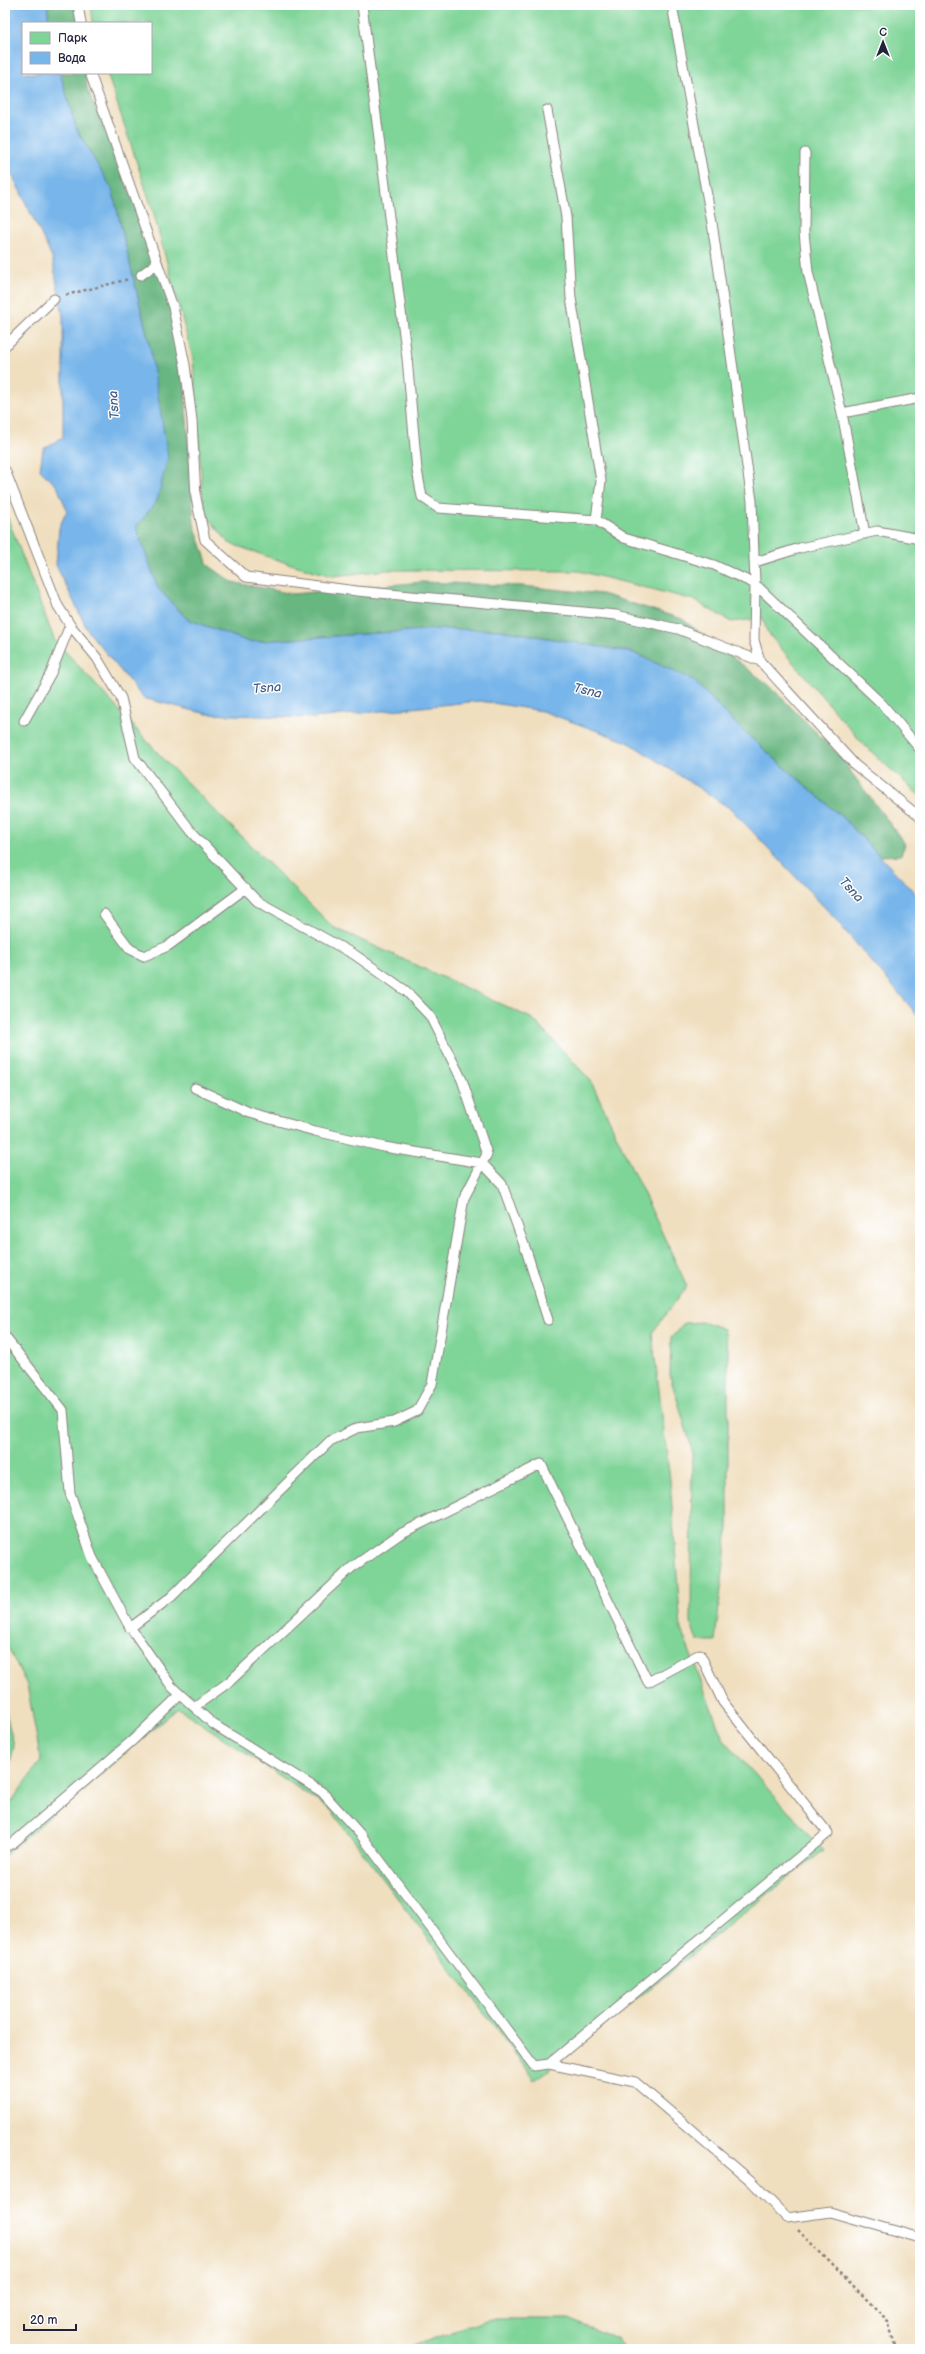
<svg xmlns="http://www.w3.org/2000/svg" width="925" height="2354" viewBox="0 0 925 2354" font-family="'Balsamiq Sans',sans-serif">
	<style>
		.green { fill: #7fd498; stroke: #507b6a }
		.forest { fill: #67b680; stroke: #446c5e }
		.water { fill: #77b5ea; stroke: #4c6c92 }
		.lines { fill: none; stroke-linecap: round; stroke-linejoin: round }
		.lane-casing { stroke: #89807d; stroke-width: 11 }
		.path { stroke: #89807d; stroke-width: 2.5; stroke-dasharray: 3 3; stroke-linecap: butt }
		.lane { stroke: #fff; stroke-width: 9 }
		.labels { text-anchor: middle; stroke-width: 3; stroke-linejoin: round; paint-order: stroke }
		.water-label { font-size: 13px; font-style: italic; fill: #445d81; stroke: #fff }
	</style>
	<rect width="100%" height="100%" fill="#fff"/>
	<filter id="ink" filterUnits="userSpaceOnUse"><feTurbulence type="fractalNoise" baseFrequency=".025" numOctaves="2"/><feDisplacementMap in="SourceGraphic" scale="8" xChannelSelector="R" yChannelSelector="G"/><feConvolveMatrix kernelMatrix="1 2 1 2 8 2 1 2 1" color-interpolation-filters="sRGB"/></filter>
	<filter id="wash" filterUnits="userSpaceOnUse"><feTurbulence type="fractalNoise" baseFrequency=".012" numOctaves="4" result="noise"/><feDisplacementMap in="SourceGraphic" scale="16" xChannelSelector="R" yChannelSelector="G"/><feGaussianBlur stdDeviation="0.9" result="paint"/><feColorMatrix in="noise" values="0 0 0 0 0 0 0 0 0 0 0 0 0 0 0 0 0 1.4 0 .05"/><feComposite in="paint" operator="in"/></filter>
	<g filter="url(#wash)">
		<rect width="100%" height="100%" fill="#f0dfbf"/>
		<path class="green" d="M 91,5 L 920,5 L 920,796 L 863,744 L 767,632 L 763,618 L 731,622 L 694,600 L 579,571 L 387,570 L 332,576 L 274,559 L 229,543 L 209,519 L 203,500 L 193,359 L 153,211 L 107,73 L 151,73 L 151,23 L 93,23 Z
			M 5,511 L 54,639 L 168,764 L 333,927 L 533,1019 L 591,1081 L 687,1286 L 652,1333 L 670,1480 L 681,1629 L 723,1739 L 823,1850 L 535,2080 L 331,1810 L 178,1708 L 5,1855 L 5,1810 L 41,1761 L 27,1685 L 5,1642 Z
			M 705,1322 L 724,1329 L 728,1349 L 728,1528 L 715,1641 L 697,1641 L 691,1623 L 692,1449 L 670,1376 L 671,1338 L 684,1323 Z
			M 5,1709 L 14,1746 L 5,1785 Z
			M 489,2319 L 568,2319 L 617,2339 L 623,2349 L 412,2349 L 413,2346 Z"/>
		<path class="forest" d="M 47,5 L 82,5 L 83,23 L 49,23 Z
			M 60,73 L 86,73 L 87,88 L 171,292 L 185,389 L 194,524 L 208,565 L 232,582 L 293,594 L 422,582 L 522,586 L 602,594 L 682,619 L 769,685 L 836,752 L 905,844 L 901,855 L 880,856 L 844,819 L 743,731 L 693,680 L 631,652 L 500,630 L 437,629 L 249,642 L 187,619 L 158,588 L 136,527 L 157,501 L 150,347 L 112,189 L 77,131 Z"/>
		<path class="water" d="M 5,5 L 47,5 L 49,23 L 23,23 L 23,73 L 60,73 L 77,131 L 112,189 L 150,347 L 168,457 L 157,501 L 136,527 L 158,588 L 187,619 L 249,642 L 437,629 L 500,630 L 631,652 L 693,680 L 743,731 L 844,819 L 920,898 L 920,1018 L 829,912 L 731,809 L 628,742 L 542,711 L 480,701 L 314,718 L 207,714 L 143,698 L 88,631 L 56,565 L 59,528 L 67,510 L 57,486 L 40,470 L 43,449 L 63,437 L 63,316 L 52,257 L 5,160 Z"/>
	</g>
	<g filter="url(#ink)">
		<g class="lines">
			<g class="lane-casing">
				<path id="lane" d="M 78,5 L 81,23
					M 362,5 L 407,358 L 417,470 L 422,497 L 438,508 L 596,520 L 624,538 L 714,565 L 755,584 L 882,704 L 920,749
					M 672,5 L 712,223 L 752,501 L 755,584 L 754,640 L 760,661
					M 90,73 L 173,307 L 185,365 L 192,420 L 196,498 L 205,540 L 246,577 L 357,591 L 616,615 L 678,629 L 760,661 L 855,765 L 920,817
					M 547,110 L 566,217 L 571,298 L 601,481 L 596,520
					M 805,153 L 804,232 L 808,272 L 842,413 L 865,534
					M 141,275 L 156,264
					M 5,346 L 54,299
					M 842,413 L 920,398
					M 5,470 L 58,606 L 70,625 L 97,658 L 121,698 L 135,758 L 192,832 L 257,901 L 355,955 L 406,991 L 430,1016 L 462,1080 L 487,1154 L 464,1198 L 432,1384 L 417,1411 L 394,1422 L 357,1428 L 330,1441 L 171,1597 L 130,1628
					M 755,562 L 800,548 L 877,531 L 920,539
					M 24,721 L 51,673 L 70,625
					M 104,914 L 130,949 L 144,956 L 168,946 L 246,888
					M 195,1088 L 249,1113 L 315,1131 L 384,1147 L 482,1163 L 502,1184 L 527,1253 L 548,1320
					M 5,1337 L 63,1410 L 70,1493 L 92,1557 L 128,1624 L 172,1687 L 213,1724 L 322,1792 L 361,1835 L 534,2066 L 549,2064 L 828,1833 L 723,1702 L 700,1654 L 648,1682 L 541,1464 L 400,1534 L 351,1568 L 229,1682 L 194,1707
					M 5,1847 L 13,1843 L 133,1740 L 180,1695
					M 549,2064 L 635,2082 L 750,2180 L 787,2218 L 830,2212 L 920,2238"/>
			</g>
			<path class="path" d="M 66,295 L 129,279
				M 798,2230 L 888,2321 L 896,2349"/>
			<use href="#lane" class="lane"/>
		</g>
	</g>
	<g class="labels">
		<g class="water-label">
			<text transform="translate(113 405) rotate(-94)" y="5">Tsna</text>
			<text transform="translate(267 687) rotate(-5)" y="5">Tsna</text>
			<text transform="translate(588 690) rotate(14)" y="5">Tsna</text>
			<text transform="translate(852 889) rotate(47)" y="5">Tsna</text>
		</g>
	</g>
	<rect width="925" height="2354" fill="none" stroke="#fff" stroke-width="20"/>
	<rect x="22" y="22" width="130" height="52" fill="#ffffff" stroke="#a7a7b1"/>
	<rect x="30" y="32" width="20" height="12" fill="#7fd498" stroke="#a7a7b1"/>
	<text x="58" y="42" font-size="12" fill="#22223b">Парк</text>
	<rect x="30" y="52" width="20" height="12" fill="#77b5ea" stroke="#a7a7b1"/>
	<text x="58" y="62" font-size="12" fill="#22223b">Вода</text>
	<g transform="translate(883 42)" stroke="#ffffff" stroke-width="3" paint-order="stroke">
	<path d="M0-3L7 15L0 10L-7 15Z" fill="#22223b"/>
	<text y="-6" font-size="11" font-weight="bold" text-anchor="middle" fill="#22223b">С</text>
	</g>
	<path d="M24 2324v6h52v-6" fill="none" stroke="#22223b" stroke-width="2"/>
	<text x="30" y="2324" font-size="12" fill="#22223b" stroke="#ffffff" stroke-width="3" paint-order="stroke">20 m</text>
</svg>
